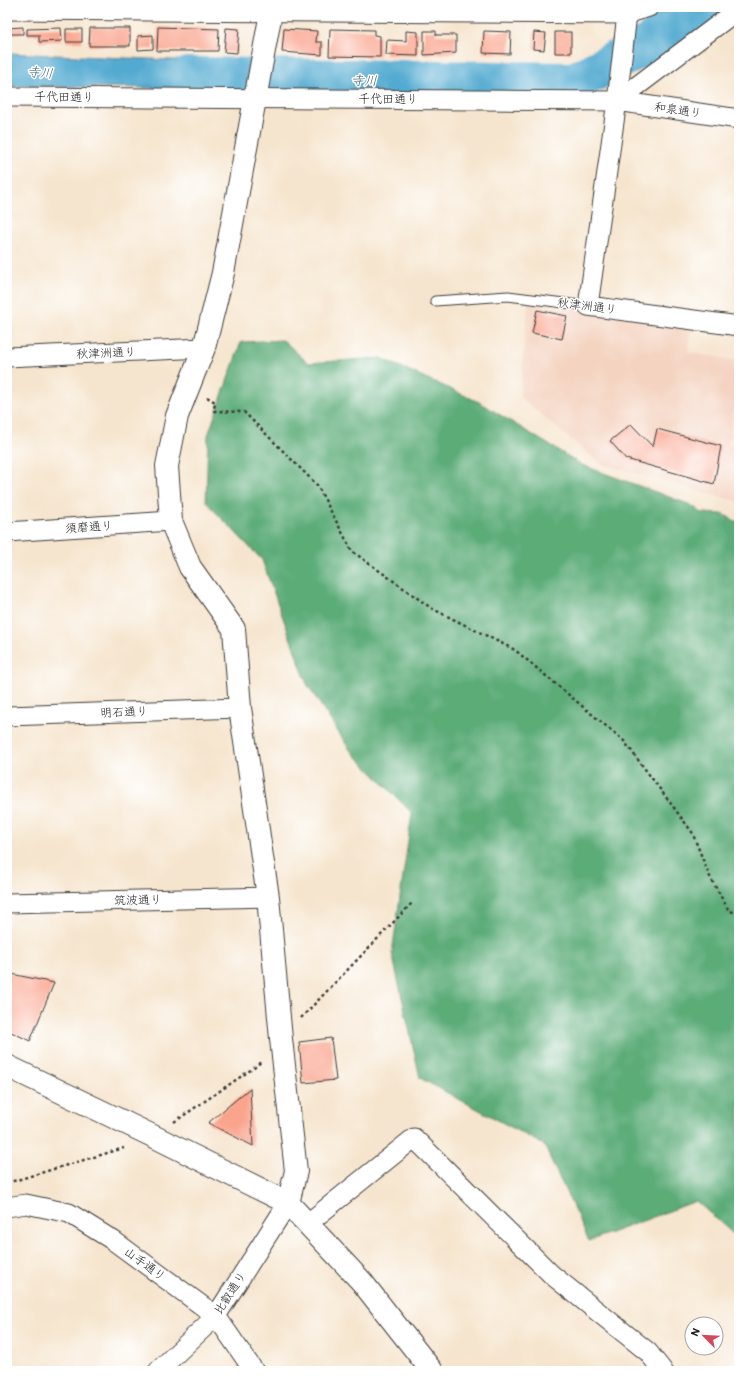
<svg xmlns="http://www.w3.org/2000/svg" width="746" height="1378" viewBox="0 0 746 1378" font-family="Itim,'Klee One',sans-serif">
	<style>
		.built { fill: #f4d3c0 }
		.forest { fill: #5cac78; stroke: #3c644a }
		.water { fill: #53aad0; stroke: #386376 }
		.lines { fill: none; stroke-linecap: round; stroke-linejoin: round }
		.river { stroke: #53aad0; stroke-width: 40 }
		.building { fill: #faa48e }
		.service-casing { stroke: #3d3a37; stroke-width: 11 }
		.minor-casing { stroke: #3d3a37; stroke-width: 21 }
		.tertiary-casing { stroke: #3d3a37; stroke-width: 24 }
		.path { stroke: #3d3a37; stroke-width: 2.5; stroke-dasharray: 3 3; stroke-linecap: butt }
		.service { stroke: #fff; stroke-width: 9 }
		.minor { stroke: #fff; stroke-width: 19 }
		.tertiary { stroke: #fff; stroke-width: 22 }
		.labels { text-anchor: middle; stroke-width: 3; stroke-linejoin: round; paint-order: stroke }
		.street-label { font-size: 12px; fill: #1c1c1c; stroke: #fff }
		.water-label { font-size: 13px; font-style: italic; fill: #386376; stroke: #fff }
	</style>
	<rect width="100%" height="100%" fill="#fff"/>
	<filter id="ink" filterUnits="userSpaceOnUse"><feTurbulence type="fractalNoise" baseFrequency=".025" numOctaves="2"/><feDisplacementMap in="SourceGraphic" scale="8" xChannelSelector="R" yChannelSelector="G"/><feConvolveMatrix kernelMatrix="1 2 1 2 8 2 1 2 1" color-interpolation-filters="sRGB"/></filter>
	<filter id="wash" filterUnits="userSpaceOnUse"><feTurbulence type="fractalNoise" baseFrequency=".012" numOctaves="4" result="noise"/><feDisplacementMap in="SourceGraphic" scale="16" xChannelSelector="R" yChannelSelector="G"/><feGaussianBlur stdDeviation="0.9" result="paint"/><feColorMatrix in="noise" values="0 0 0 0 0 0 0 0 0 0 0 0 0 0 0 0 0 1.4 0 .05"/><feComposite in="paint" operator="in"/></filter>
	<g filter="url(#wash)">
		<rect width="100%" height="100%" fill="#f6e5ce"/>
		<path class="built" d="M 528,303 L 691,326 L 688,352 L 739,361 L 739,383 L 728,445 L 739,447 L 739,502 L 601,464 L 520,397 Z"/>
		<path class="forest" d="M 283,340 L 308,363 L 381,358 L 479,402 L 582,465 L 691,505 L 702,513 L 723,514 L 739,523 L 739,1239 L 696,1201 L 589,1241 L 544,1145 L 420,1078 L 392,953 L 412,813 L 350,750 L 307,684 L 262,560 L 206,502 L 208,435 L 241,342 Z"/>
		<path class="water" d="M 7,53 L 245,63 L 241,89 L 7,86 Z"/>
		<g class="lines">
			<path class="river" d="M 188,77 L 574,82 L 650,43 L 701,7"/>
		</g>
		<g id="blocks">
			<path class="building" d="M 23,27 L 23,34 L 7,34 L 7,28 Z
				M 158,27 L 219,29 L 218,51 L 157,51 Z
				M 61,28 L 62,41 L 39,42 L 39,35 L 27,35 L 27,29 Z
				M 90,28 L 130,28 L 130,46 L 89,46 Z
				M 226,28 L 239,29 L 237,53 L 224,52 Z
				M 66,29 L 82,29 L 82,42 L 66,42 Z
				M 284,29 L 317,31 L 316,42 L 322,42 L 322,55 L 282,52 Z
				M 330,29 L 374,30 L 374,35 L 380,36 L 380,57 L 329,56 Z
				M 406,31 L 418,32 L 418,56 L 386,55 L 387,40 L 406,41 Z
				M 424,31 L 436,31 L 436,35 L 456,35 L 456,53 L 424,55 Z
				M 484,31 L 511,32 L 510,54 L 483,53 Z
				M 534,32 L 546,33 L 544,50 L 533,49 Z
				M 555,32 L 571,32 L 571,53 L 555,53 Z
				M 153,35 L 153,49 L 138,50 L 138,36 Z
				M 537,310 L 567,316 L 562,339 L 532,333 Z
				M 631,424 L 653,447 L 657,429 L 721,446 L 714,484 L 626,459 L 610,441 Z
				M 7,973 L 54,983 L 30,1041 L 7,1030 Z
				M 331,1038 L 336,1080 L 303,1083 L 299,1042 Z
				M 250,1088 L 253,1146 L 208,1123 Z"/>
		</g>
	</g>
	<g filter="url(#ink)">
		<use href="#blocks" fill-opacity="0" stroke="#3d3a37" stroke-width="1"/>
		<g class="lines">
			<g class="service-casing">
				<path id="service" d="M 435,301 L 508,296 L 588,306"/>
			</g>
			<g class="minor-casing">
				<path id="minor" d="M 7,10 L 627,14 L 649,7
					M 627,14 L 617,101 L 588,306 L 739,326
					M 7,97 L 617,101 L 739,119
					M 617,101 L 739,9
					M 7,357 L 204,348
					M 7,532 L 171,521
					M 7,716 L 240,708
					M 7,903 L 268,897
					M 7,1207 L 26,1204 L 69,1213 L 114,1241 L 216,1316 L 254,1371
					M 307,1224 L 414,1138 L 552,1275 L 648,1352 L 663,1371
					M 158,1371 L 216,1316 L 288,1203"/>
			</g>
			<g class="tertiary-casing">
				<path id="tertiary" d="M 272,7 L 223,273 L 204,348 L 177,416 L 167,466 L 171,521 L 190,567 L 234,629 L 240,708 L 268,897 L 281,1039 L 296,1171 L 288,1203
					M 627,14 L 628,7
					M 7,1066 L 157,1138 L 288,1203 L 362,1282 L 432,1371"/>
			</g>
			<path class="path" d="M 207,397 L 215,402 L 214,411 L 244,412 L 317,485 L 352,551 L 431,608 L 515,650 L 624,741 L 692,832 L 709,875 L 728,909 L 739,916
				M 738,538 L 739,537
				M 301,1018 L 412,903
				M 174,1122 L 258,1065 L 261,1061
				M 7,1183 L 124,1148"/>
			<use href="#service" class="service"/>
			<use href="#minor" class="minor"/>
			<use href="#tertiary" class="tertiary"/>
		</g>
	</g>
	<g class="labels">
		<g class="street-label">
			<text x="64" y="101">千代田通り</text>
			<text x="388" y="103">千代田通り</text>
			<text transform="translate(678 110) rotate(8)" y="4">和泉通り</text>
			<text transform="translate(587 306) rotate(7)" y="4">秋津洲通り</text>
			<text transform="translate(106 353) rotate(-2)" y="4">秋津洲通り</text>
			<text transform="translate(89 527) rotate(-4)" y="4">須磨通り</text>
			<text transform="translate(124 712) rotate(-2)" y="4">明石通り</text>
			<text transform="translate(138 900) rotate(-1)" y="4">筑波通り</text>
			<text transform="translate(145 1264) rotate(36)" y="4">山手通り</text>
			<text transform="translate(230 1293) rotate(-57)" y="4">比叡通り</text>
		</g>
		<g class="water-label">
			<text transform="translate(40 72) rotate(4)" y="5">寺川</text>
			<text transform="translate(364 80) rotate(1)" y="5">寺川</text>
		</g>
	</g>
	<rect width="746" height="1378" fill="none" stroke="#fff" stroke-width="24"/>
	<g transform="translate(704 1336) rotate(294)"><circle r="19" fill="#ffffff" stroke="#a4a4a4"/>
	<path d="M0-3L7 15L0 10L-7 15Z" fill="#d1495b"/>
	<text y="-6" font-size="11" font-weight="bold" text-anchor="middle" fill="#1c1c1c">N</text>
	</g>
</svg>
